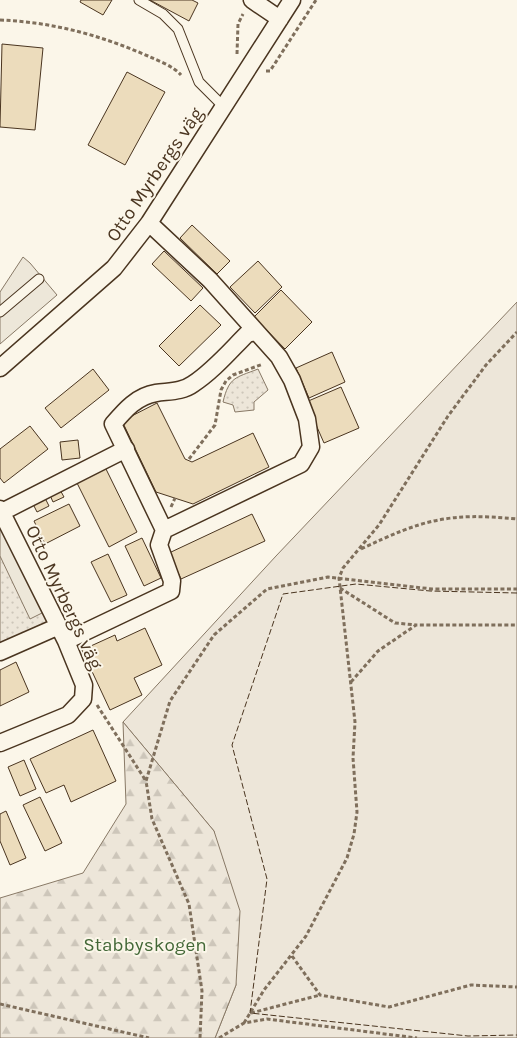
<svg xmlns="http://www.w3.org/2000/svg" width="517" height="1038" viewBox="0 0 517 1038" font-family="Karla,sans-serif">
	<style>
		.grass { fill: #ede6d9; stroke: #887966 }
		.forest { fill: url(#forest-firs); stroke: #887966 }
		.park { fill: url(#park-dots); stroke: #887966 }
		.parking { fill: #ede7d9; stroke: #887966 }
		.building { fill: #ecdcbc; stroke: #4a3520 }
		.lines { fill: none; stroke-linecap: round; stroke-linejoin: round }
		.lane-casing { stroke: #4a3520; stroke-width: 11 }
		.street-casing { stroke: #4a3520; stroke-width: 19 }
		.path { stroke: #7f6f5c; stroke-width: 3; stroke-dasharray: 4 2.5; stroke-linecap: butt }
		.lane { stroke: #fbf6e9; stroke-width: 9 }
		.street { stroke: #fbf6e9; stroke-width: 16 }
		.fence { stroke: #4a3520; stroke-width: 1; stroke-dasharray: 6 2.5; stroke-linecap: butt }
		.labels { text-anchor: middle; stroke-width: 4; stroke-linejoin: round; paint-order: stroke }
		.street-label { font-size: 19px; fill: #4a3520; stroke: #fbf6e9 }
		.park-label { font-size: 19px; fill: #436837; stroke: #fbf6e9 }
	</style>
	<defs>
		<pattern id="forest-firs" width="22" height="20" patternUnits="userSpaceOnUse" patternTransform="scale(1.25)"><rect width="22" height="20" fill="#ede6d9"/><path d="M5 1l3.5 6h-7zM16 11l3.5 6h-7z" fill="#cdc6ba"/></pattern>
		<pattern id="park-dots" width="8" height="8" patternUnits="userSpaceOnUse" patternTransform="scale(1.25)"><rect width="8" height="8" fill="#ede6d9"/><path d="M2 2h.1M6 6h.1" fill="none" stroke="#cdc6ba" stroke-width="1.8" stroke-linecap="round"/></pattern>
	</defs>
	<rect width="100%" height="100%" fill="#fbf6e9"/>
	<path class="grass" d="M 517,302 L 517,1038 L 215,1038 L 236,985 L 214,831 L 123,722 L 276,556 Z"/>
	<path class="forest" d="M 123,722 L 214,831 L 240,911 L 236,985 L 215,1038 L 0,1038 L 0,898 L 83,873 L 126,804 Z"/>
	<path class="park" d="M 258,369 L 268,390 L 254,402 L 254,410 L 235,412 L 233,405 L 223,402 C 229,377 235,378 258,369 Z
		M 0,509 L 59,626 L 0,652 Z"/>
	<path class="parking" d="M 23,257 L 30,263 L 57,295 L 0,344 L 0,292 Z
		M 0,509 L 50,609 L 30,619 L 0,556 Z"/>
	<path class="building" d="M 81,0 L 112,0 L 103,15 L 80,2 Z
		M 150,0 L 192,0 L 198,3 L 189,21 Z
		M 2,44 L 43,48 L 35,130 L 0,127 Z
		M 127,72 L 165,92 L 125,165 L 88,145 Z
		M 192,225 L 230,261 L 217,274 L 180,238 Z
		M 164,251 L 203,288 L 191,301 L 152,264 Z
		M 258,261 L 282,287 L 255,313 L 230,287 Z
		M 281,290 L 312,322 L 285,349 L 254,317 Z
		M 200,305 L 221,325 L 179,366 L 159,346 Z
		M 332,352 L 345,382 L 309,398 L 296,368 Z
		M 93,369 L 109,390 L 61,428 L 45,408 Z
		M 341,387 L 359,428 L 324,443 L 306,402 Z
		M 157,403 L 185,459 L 192,462 L 253,433 L 269,467 L 193,504 L 156,492 L 122,421 Z
		M 30,426 L 48,449 L 4,483 L 0,478 L 0,449 Z
		M 78,440 L 80,458 L 62,460 L 60,442 Z
		M 105,467 L 137,532 L 109,547 L 76,481 Z
		M 59,488 L 64,497 L 53,502 L 49,493 Z
		M 45,498 L 49,506 L 37,512 L 33,504 Z
		M 69,504 L 80,526 L 45,544 L 34,521 Z
		M 252,514 L 265,541 L 181,579 L 169,553 Z
		M 142,538 L 161,578 L 144,586 L 125,546 Z
		M 108,554 L 127,595 L 111,602 L 91,562 Z
		M 145,628 L 162,665 L 134,678 L 142,695 L 110,710 L 82,650 L 115,635 L 117,641 Z
		M 16,662 L 29,692 L 0,706 L 0,670 Z
		M 93,730 L 116,781 L 71,802 L 64,785 L 46,793 L 30,759 Z
		M 24,760 L 36,789 L 20,796 L 8,767 Z
		M 40,797 L 62,843 L 45,851 L 23,805 Z
		M 6,811 L 26,858 L 10,865 L 0,841 L 0,814 Z"/>
	<g class="lines">
		<g class="lane-casing">
			<path id="lane" d="M 139,0 L 163,14 L 178,29 L 199,82 L 223,106
				M 0,312 L 39,279"/>
		</g>
		<g class="street-casing">
			<path id="street" d="M 252,0 L 280,19
				M 0,368 L 114,268 L 149,223 L 292,0
				M 0,509 L 66,641 L 84,685 L 83,699 L 68,715 L 0,743
				M 2,512 L 126,449
				M 164,530 L 113,424 C 125,410 137,396 156,393 C 169,391 182,392 193,384 C 213,371 230,351 247,334 L 255,332
				M 66,641 L 171,591 L 172,581 L 159,545 L 164,530 L 301,464 L 311,447 L 307,419 L 292,380 L 279,357 L 210,280 L 149,223
				M 0,652 L 59,626"/>
		</g>
		<path class="path" d="M 0,20 C 52,22 100,35 148,56 C 159,61 173,66 181,75
			M 237,54 L 238,24 L 243,14
			M 266,71 L 270,71 L 316,0
			M 189,459 L 215,425 L 221,390 L 226,381 L 233,375 L 263,364
			M 171,507 L 175,498
			M 361,549 C 422,520 448,512 517,519
			M 340,588 L 395,623 L 416,625
			M 351,682 L 378,651 L 416,625 L 517,625
			M 97,705 L 146,781
			M 292,956 L 320,995 L 389,1007 L 471,985 L 517,987
			M 0,1004 L 149,1038
			M 251,1013 L 320,995
			M 244,1023 L 264,990 L 306,936 L 347,858 L 354,834 L 357,812 L 353,758 L 355,722 L 339,578 L 343,568 L 379,525 L 448,416 L 486,365 L 517,332
			M 200,1038 L 202,991 L 189,904 L 152,819 L 146,781 L 170,701 L 214,635 L 267,589 L 328,577 L 432,589 L 517,589
			M 219,1038 L 244,1023 L 267,1019 L 417,1038"/>
		<use href="#lane" class="lane"/>
		<use href="#street" class="street"/>
		<path class="fence" d="M 517,593 L 430,591 L 356,584 L 283,594 L 232,745 L 267,879 L 250,1013 L 468,1036 L 517,1035"/>
	</g>
	<g class="labels">
		<g class="street-label">
			<text transform="translate(154 174) rotate(-56)" y="7">Otto Myrbergs väg</text>
			<text transform="translate(65 597) rotate(65)" y="7">Otto Myrbergs väg</text>
		</g>
		<g class="park-label">
			<text x="145" y="951">Stabbyskogen</text>
		</g>
	</g>
</svg>
